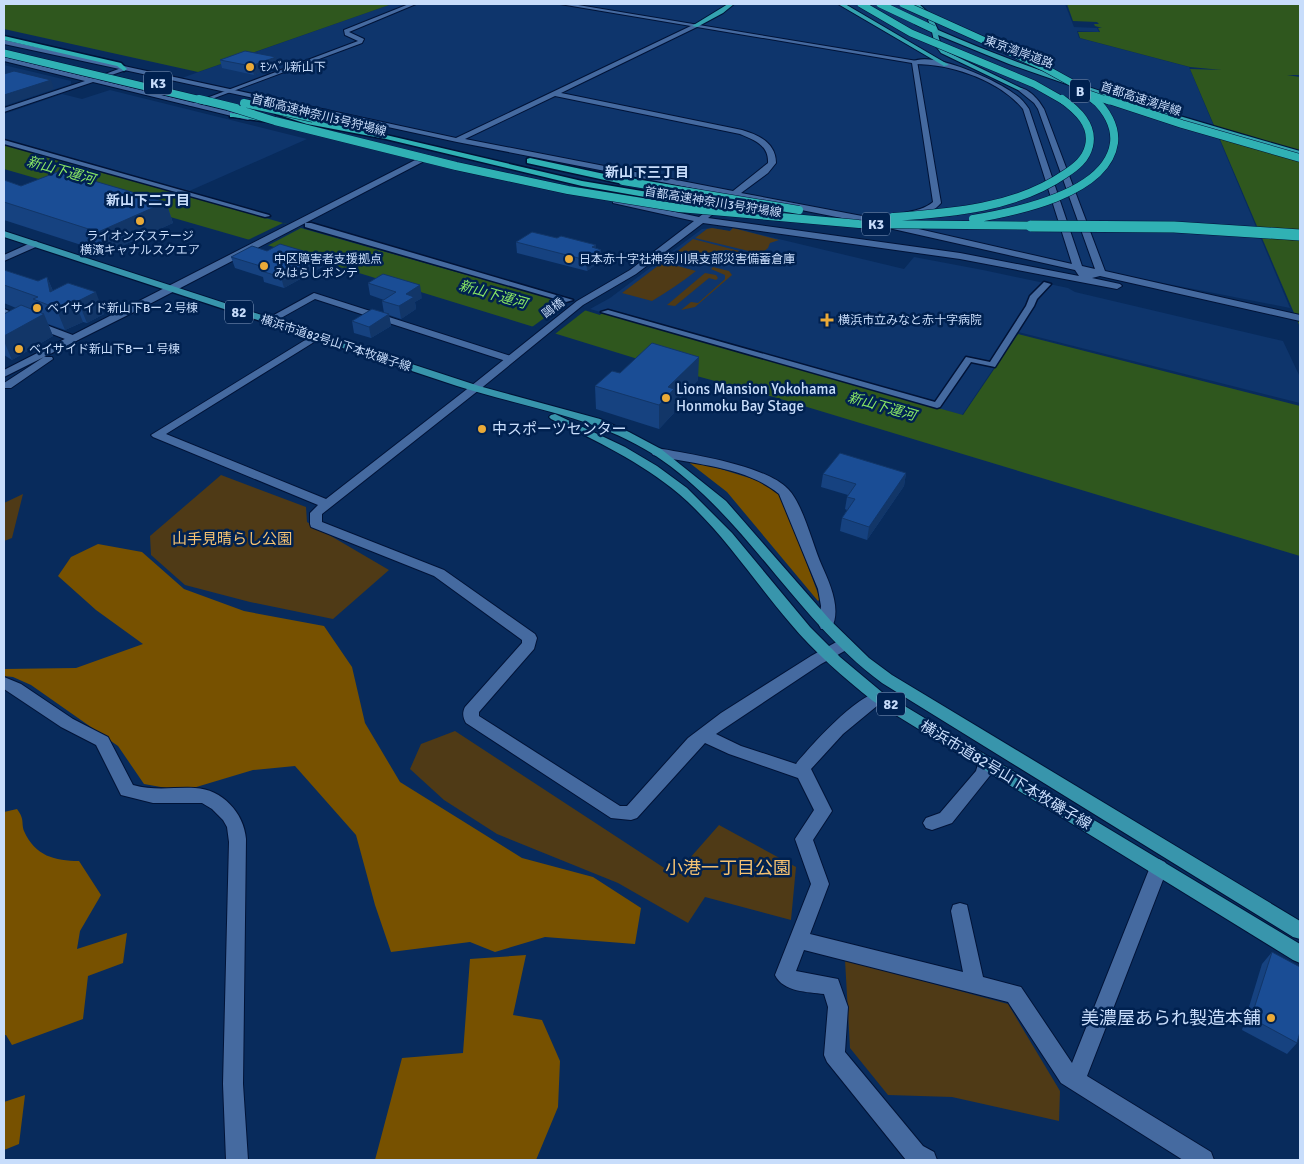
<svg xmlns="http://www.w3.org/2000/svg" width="1304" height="1164" viewBox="0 0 1304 1164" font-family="Signika,'Noto Sans JP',sans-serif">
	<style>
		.built { fill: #0e356c }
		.green { fill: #4f3a16 }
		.forest { fill: #775100 }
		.water { fill: #2f571e }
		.pier { fill: #082b5c }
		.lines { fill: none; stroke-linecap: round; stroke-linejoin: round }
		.pedestrian-casing { stroke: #001337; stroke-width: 3 }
		.minor-casing { stroke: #001337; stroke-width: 2 }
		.tertiary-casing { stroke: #001337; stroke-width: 2 }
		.primary-casing { stroke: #001337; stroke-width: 2 }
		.trunk-casing { stroke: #001337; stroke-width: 2 }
		.motorway-casing { stroke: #001337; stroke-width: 3 }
		.pedestrian { fill: #456aa0; fill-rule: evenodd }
		.minor { fill: #456aa0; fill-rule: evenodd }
		.tertiary { fill: #456aa0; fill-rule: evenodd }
		.primary { fill: #3895ac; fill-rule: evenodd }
		.trunk { fill: #34a3b0; fill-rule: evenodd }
		.motorway { fill: #30b1b4; fill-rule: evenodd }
		.motorway-bridge-far2-casing { stroke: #001337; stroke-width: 8; stroke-linecap: butt }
		.motorway-bridge-far1-casing { stroke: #001337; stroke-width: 9; stroke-linecap: butt }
		.motorway-bridge-casing { stroke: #001337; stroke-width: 12; stroke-linecap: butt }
		.motorway-bridge-far2 { stroke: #30b1b4; stroke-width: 7 }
		.motorway-bridge-far1 { stroke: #30b1b4; stroke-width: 8 }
		.motorway-bridge { stroke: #30b1b4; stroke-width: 11 }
		.wall { fill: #164280 }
		.shaded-wall { fill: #123668 }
		.building { fill: #1a4d95; stroke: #123668 }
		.poi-dot { fill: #eaaa38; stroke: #002150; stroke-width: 2 }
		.labels { text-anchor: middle; stroke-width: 5; stroke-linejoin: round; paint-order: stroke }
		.far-street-label { font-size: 12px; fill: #c8ddfb; stroke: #002150 }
		.far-poi-label { font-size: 12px; fill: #c8ddfb; stroke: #002150; text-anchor: start }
		.shield { fill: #002150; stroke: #8ca5c8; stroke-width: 1 }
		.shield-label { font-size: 14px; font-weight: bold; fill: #c8ddfb }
		.far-water-label { font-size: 14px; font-style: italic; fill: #89e864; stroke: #002150 }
		.far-neighbourhood-label { font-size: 14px; font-weight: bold; fill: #c8ddfb; stroke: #002150 }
		.poi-label { font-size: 15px; fill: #c8ddfb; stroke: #002150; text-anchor: start }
		.park-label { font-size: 15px; fill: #f5c271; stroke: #002150 }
		.street-label { font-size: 15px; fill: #c8ddfb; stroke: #002150 }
		.near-park-label { font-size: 18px; fill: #f5c271; stroke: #002150 }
		.near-poi-label { font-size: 18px; fill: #c8ddfb; stroke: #002150; text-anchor: end }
	</style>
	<rect width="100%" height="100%" fill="#082b5c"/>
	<path class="built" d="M 392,4 L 1065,4 L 1074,27 L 1097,28 L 1099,32 L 1077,31 L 1079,38 L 1189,67 L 1290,308 L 1077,266 L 176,80 Z
		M 4,65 L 71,81 L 71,84 L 4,106 Z
		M 110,90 L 307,139 L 187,192 L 4,140 L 4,114 L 62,94 L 82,99 Z
		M 712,228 L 729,231 L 733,228 L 904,269 L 914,257 L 983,270 L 1068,288 L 1075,292 L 1283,341 L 1300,377 L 1300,403 L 1018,332 L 962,415 L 590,309 L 610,298 L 702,229 Z"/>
	<path class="green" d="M 712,228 L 730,231 L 733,228 L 779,240 L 770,243 L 768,248 L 761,254 L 695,238 L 707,229 Z
		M 693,239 L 759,256 L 726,250 L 713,253 L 695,263 L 669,258 Z
		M 663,262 L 696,271 C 682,282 668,291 652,301 L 622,293 Z
		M 713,267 L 729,271 L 732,275 L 695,307 L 681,310 L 691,302 L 698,303 L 725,279 L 725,275 L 711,269 Z
		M 705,273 L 716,275 L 718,278 L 716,280 L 709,278 L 675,306 L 667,305 Z
		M 221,475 L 306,507 L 307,522 L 389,570 L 333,619 L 250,602 L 185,585 L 151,555 L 150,536 Z
		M 23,494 L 12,538 L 4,541 L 4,503 Z
		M 455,731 L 675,875 L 719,825 L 796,867 L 791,920 L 705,897 L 688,923 L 618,883 L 497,834 L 444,800 L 410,769 L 421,744 Z
		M 845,960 L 1008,1004 L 1060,1091 L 1059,1121 L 952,1097 L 888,1095 L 850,1048 Z"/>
	<path class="forest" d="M 682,457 L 769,484 L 782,497 L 820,599 L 818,601 L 727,492 Z
		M 98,544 L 142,552 L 184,589 L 244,611 L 324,626 L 352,667 L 365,723 L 400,782 L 522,858 L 593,877 L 641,908 L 635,944 L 545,937 L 495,952 L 470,942 L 391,952 L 375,905 L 356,835 L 295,766 L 253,770 L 183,791 L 144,784 L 118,746 L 31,685 L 13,677 L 4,676 L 4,669 L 76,668 L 143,644 L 96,610 L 58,576 L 71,557 Z
		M 17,809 C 25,820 21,822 24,831 C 35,856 55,861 79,861 L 101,895 L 80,931 L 77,949 L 127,933 L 123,963 L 88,976 L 83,1019 L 12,1045 L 6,1035 L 4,1035 L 4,812 Z
		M 526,955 L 513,1015 L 542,1020 L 560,1061 L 558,1107 L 536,1160 L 375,1160 L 402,1058 L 463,1053 L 470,959 Z
		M 25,1095 L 19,1144 L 4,1150 L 4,1102 Z"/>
	<path class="water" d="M 4,4 L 392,4 L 198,72 L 4,29 Z
		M 1067,4 L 1300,4 L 1300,75 L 1287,75 L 1300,77 L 1300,327 L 1190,69 L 1222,70 L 1190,67 L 1080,38 L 1078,32 L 1100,32 L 1098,28 L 1102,28 L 1095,26 L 1094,24 L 1099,24 L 1097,22 L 1073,21 Z
		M 4,144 L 566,303 L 565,304 L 600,315 L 602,313 L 963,415 L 1018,334 L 1300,406 L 1300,556 L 774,397 L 667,368 L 281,249 L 4,169 Z"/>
	<path class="pier" d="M 283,223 L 301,228 L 267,246 L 248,240 Z
		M 565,303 L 587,309 L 555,334 L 532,327 Z"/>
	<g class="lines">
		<g class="pedestrian-casing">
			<path id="pedestrian" d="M 4,140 L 269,215 L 270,216 L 265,217 L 4,144 Z
				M 305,223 L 311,223 L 573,300 L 566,302 L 305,227 Z
				M 1044,282 L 1051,284 L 1037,299 L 1034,306 L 995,367 L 971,362 L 940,407 L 937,408 L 601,312 L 608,310 L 935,402 L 966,357 L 990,362 L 1026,306 L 1030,296 Z"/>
		</g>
		<g class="minor-casing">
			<path id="minor" d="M 409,4 L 416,4 L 349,32 L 364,39 L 362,43 L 193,106 L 188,105 L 358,41 L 345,35 L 344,30 Z
				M 560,4 L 572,4 L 917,61 L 941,203 C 929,218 903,216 886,226 L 879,224 C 893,210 918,215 933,202 L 912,63 Z
				M 124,67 L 127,69 L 126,70 L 94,81 L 89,80 Z
				M 35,241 L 38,242 L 38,246 L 4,261 L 4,255 Z
				M 314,293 L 514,357 L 515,359 L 514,361 L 506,361 L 315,299 L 272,323 L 264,323 L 263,321 Z
				M 4,309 L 78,337 L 79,339 L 74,342 L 70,341 L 4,315 Z
				M 315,334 L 320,337 L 319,339 L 166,434 L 326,499 L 471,386 L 479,386 L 480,388 L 479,390 L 322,514 L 322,522 L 444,570 L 535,634 L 537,638 L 534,649 L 479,712 L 479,716 L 620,806 L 627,806 L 688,738 L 721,713 L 811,656 L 840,640 L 845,639 L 850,640 L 852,644 L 850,648 L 821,664 L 716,734 L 741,746 L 796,764 C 809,748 863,687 883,693 L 886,697 L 883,701 L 843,734 L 811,769 L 832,811 L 813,840 L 829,884 L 810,934 L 963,972 L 951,911 L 953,905 L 960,903 L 967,905 L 983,977 L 1021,987 L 1072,1063 L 1150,867 L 1153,862 L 1159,859 L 1165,862 L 1168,867 L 1087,1076 L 1211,1152 L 1214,1160 L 1183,1160 L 1061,1083 L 1008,1002 L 804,950 L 796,971 L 838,979 L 848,1007 L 845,1052 L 923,1146 L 934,1152 L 937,1160 L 906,1160 L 827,1062 L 824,1055 L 828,1007 L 824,994 C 808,992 783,992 775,975 L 811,884 L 795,839 L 814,810 L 798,778 L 729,754 L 705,743 L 637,818 L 631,820 L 611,818 L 466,723 C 463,718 462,713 465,707 L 522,643 L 522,640 L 434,576 L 311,527 L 310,524 L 310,513 L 318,505 L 153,437 L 151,435 Z
				M 657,448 C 690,454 765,465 788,489 C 803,504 813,546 822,566 C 830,584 842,610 831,629 L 821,629 L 819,625 L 821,606 L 818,589 L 779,494 C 745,466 695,465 653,455 L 651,452 L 653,449 Z
				M 4,677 L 21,684 L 73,719 L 108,737 L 133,785 C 154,791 174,787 195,788 C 222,789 244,813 246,839 L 243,1084 L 248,1160 L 226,1160 L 223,1084 L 229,842 L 227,827 L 223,820 L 212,809 L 202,803 L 153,803 L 121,795 L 96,745 L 61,727 L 4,689 Z
				M 986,757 L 992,758 L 994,763 L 992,773 L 952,823 L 932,830 L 926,828 L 923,823 L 926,818 L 940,813 L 976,771 L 980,758 Z"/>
		</g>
		<g class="tertiary-casing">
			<path id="tertiary" d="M 695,24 L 697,27 L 561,93 L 742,130 C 759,135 776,143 776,163 L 768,173 L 741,193 L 862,216 L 1072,264 L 1023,109 C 999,80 951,64 915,64 L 912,62 C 931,50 996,80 1013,93 C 1020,97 1025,103 1029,109 L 1082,266 L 1095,269 L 1038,109 L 1034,103 L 1018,90 L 1018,88 C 1028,87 1039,100 1044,109 L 1105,271 L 1300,315 L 1300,321 L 1100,276 L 1092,278 L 1120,284 L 1122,286 L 1117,289 L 960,259 L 703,223 L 636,274 L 583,305 L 479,390 L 475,391 L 470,388 L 471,386 L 577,301 L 630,270 L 694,221 L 613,203 L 613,199 L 699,217 L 728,195 L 457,142 L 4,44 L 4,40 L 456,138 ZM 555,96 L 740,134 C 754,140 769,145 768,163 L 733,191 L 465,139 ZM 736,197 L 862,222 L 1075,270 L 1079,276 L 960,253 L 708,218 Z
				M 4,57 L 248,116 L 252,118 L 248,120 L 93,82 L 4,112 L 4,108 L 85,81 L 4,61 Z
				M 425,155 L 432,157 L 138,310 L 44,357 L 52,357 L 53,359 L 11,388 L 4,388 L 4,383 L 44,357 L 4,377 L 4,370 Z"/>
		</g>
		<g class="primary-casing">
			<path id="primary" d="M 4,231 L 479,386 L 600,419 L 629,432 L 661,449 L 726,501 L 831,621 L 869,658 L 892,675 L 1300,921 L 1300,939 L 1293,937 L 882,683 C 794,618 745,514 653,454 C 593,416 523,407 457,386 C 306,336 155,286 4,237 Z
				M 555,414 L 625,447 L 657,466 L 687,488 L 732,533 L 810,627 L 840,657 L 883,693 L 1300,944 L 1300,963 L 1293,960 L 873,701 C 843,677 814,652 790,623 C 753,580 722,531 679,494 C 641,462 595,440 551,419 L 549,417 L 551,415 Z"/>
		</g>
		<g class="trunk-casing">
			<path id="trunk" d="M 728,4 L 734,4 L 723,13 L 697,27 L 692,26 Z
				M 838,4 L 845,4 L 949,65 L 944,66 Z
				M 913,4 L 919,4 L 931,15 L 938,30 C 1055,81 1178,116 1300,151 L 1300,155 L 1104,97 L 1009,64 L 938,35 L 941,45 L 945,51 L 1023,89 L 1018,90 L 941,53 L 935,45 L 932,32 L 915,24 L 918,22 L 931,28 L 927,17 Z"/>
		</g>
		<g class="motorway-casing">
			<path id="motorway" d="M 4,36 L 121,63 L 127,69 L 124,71 L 117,66 L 4,40 Z
				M 253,95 L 259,95 L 281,111 L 308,119 L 386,135 L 582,181 L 702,201 L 707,204 L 702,207 L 582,186 L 386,139 L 307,124 L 276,114 L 253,99 Z
				M 230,113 L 269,118 L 273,120 L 269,122 L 233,117 L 230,117 Z
				M 530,158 L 623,178 L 627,181 L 623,184 L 527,163 L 527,159 Z"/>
		</g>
		<use href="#pedestrian" class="pedestrian"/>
		<use href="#minor" class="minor"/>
		<use href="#tertiary" class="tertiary"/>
		<use href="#primary" class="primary"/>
		<use href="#trunk" class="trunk"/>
		<use href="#motorway" class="motorway"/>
		<g class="motorway-bridge-far2-casing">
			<path id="motorway-bridge-far2" d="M 861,4 L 911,33 L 1034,84 L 1064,101
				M 880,4 L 933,29
				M 903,4 L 1043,67 L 1072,83 L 1095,101
				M 4,53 L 205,101
				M 1089,94 L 1109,101"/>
		</g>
		<g class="motorway-bridge-far1-casing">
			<path id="motorway-bridge-far1" d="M 199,99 L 236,108
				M 1106,99 L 1182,124 L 1300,158
				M 244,103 L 313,118
				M 227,106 L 275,121 L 456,166 L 568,190 L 679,208 L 859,224 L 1163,227
				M 623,181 L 799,210
				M 893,217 C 951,213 1016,208 1065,174 C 1076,167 1086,159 1089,146 C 1094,125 1077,110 1062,99
				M 973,219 C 1014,212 1107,194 1114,143 C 1116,126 1106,110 1094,99"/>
		</g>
		<g class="motorway-bridge-casing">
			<path id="motorway-bridge" d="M 1031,226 L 1174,227 L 1300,235"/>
		</g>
		<use href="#motorway-bridge-far2" class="motorway-bridge-far2"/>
		<use href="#motorway-bridge-far1" class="motorway-bridge-far1"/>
		<use href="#motorway-bridge" class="motorway-bridge"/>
	</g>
	<path class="wall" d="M 220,60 L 278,66 L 254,75 L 222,68 Z
		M 4,180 L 21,186 L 166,202 L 173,223 L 106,253 L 4,220 Z
		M 557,238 L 596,245 L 596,248 L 601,250 L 601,261 L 587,271 L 517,253 L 516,242 Z
		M 231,257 L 322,267 L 284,288 L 264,282 L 263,277 L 235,268 Z
		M 4,270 L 38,281 L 47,277 L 53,291 L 68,283 L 104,314 L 87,323 L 83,322 L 65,330 L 48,324 L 53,336 L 12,360 L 4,355 L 4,314 L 16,308 L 4,303 Z
		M 368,283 L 422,298 L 415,302 L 416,309 L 401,319 L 389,315 L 391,326 L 371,338 L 354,333 L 352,321 L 384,313 L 382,301 L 384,300 L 370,295 Z
		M 620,373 L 698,380 L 674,404 L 674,413 L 659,429 L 596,409 L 595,386 Z
		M 906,473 L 904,486 L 867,540 L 840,531 L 842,518 L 847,510 L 845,509 L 847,497 L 848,495 L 821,487 L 823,474 Z
		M 1272,952 L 1297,1043 L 1287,1054 L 1242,1030 L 1262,964 Z"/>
	<path class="shaded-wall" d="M 276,57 L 278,66 L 254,75 L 251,66 Z
		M 51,80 L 54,89 L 4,106 L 4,95 Z
		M 166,202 L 173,223 L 106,253 L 98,232 Z
		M 596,245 L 596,253 L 601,250 L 601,261 L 587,271 L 586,260 L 592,247 Z
		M 320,256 L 322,267 L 284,288 L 281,277 Z
		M 47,277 L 56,299 L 74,300 L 83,322 L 65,330 L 56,308 L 50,292 Z
		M 420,285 L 422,298 L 415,302 L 416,309 L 401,319 L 399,306 L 406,294 Z
		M 96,292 L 104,314 L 87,323 L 78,301 Z
		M 44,314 L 53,336 L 12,360 L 4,341 L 4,336 Z
		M 389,314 L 391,326 L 371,338 L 369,327 Z
		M 699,357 L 698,380 L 674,404 L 674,413 L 659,429 L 659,405 L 668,387 Z
		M 906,473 L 904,486 L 867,540 L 869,527 Z"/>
	<path class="building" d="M 245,51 L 276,57 L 251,66 L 220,60 Z
		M 14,71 L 51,80 L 4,95 L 4,74 Z
		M 60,171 L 166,202 L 98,232 L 4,202 L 4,180 L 21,186 Z
		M 532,232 L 557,238 L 561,236 L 596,245 L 592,247 L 601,250 L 586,260 L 516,242 Z
		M 280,244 L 320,256 L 281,277 L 261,271 L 267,268 L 231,257 L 252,246 L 267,251 Z
		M 4,270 L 38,281 L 47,277 L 50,292 L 68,283 L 96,292 L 78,301 L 74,300 L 56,308 L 33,299 L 38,297 L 4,285 Z
		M 383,274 L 420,285 L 406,294 L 414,297 L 399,306 L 382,301 L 396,292 L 368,283 Z
		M 21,305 L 44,314 L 4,336 L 4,314 Z
		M 372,309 L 389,314 L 369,327 L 352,321 Z
		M 652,343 L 699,357 L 668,387 L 674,389 L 659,405 L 595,386 L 612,371 L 620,373 Z
		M 840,453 L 906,473 L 869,527 L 842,518 L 855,499 L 847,497 L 856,484 L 823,474 Z
		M 1272,952 L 1300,967 L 1300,1032 L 1297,1043 L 1251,1018 Z"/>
	<g class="poi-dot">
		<circle cx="250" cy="67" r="5"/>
		<circle cx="140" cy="221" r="5"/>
		<circle cx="569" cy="259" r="5"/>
		<circle cx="264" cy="266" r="5"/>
		<circle cx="37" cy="308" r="5"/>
		<path d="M824.5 312.5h5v5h5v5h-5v5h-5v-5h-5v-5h5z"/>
		<circle cx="19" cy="349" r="5"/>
		<circle cx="666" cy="398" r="5"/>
		<circle cx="482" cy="429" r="5"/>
		<circle cx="1271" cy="1018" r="5"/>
	</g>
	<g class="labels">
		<g class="far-street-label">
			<text transform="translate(1019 52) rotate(20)" y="4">東京湾岸道路</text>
			<text transform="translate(1141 99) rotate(18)" y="4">首都高速湾岸線</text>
			<text transform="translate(319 115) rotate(14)" y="4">首都高速神奈川3号狩場線</text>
			<text transform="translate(713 202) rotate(9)" y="4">首都高速神奈川3号狩場線</text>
			<text transform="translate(553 308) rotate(-37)" y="4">鷗橋</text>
			<text transform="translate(336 343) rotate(18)" y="4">横浜市道82号山下本牧磯子線</text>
		</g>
		<g class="far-poi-label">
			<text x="260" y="71">ﾓﾝﾍﾞﾙ新山下</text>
			<text x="140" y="240" text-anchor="middle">ライオンズステージ<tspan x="140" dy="14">横濱キャナルスクエア</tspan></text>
			<text x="274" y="263">中区障害者支援拠点<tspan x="274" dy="14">みはらしポンテ</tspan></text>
			<text x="579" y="263">日本赤十字社神奈川県支部災害備蓄倉庫</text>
			<text x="47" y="312">ベイサイド新山下Bー２号棟</text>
			<text x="838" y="324">横浜市立みなと赤十字病院</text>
			<text x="29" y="353">ベイサイド新山下Bー１号棟</text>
		</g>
		<g class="shield">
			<rect x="144" y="71.5" width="28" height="23" rx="4"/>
			<rect x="1070" y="79.5" width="20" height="23" rx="4"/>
			<rect x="862" y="212.5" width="28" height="23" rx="4"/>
			<rect x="225" y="300.5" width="28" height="23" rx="4"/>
			<rect x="877" y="692.5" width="28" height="23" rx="4"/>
		</g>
		<g class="shield-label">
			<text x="158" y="88">K3</text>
			<text x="1080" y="96">B</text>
			<text x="876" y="229">K3</text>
			<text x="239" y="317">82</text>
			<text x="891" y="709">82</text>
		</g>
		<g class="far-water-label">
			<text transform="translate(61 170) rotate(16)" y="5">新山下運河</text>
			<text transform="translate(493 294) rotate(16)" y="5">新山下運河</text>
			<text transform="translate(882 406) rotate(16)" y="5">新山下運河</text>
		</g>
		<g class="far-neighbourhood-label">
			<text x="647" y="177">新山下三丁目</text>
			<text x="148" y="205">新山下二丁目</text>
		</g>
		<g class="poi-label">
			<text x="676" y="394">Lions Mansion Yokohama<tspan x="676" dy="17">Honmoku Bay Stage</tspan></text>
			<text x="492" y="434">中スポーツセンター</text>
		</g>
		<g class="park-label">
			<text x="232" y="544">山手見晴らし公園</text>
		</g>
		<g class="street-label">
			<text transform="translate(1006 775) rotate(31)" y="5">横浜市道82号山下本牧磯子線</text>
		</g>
		<g class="near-park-label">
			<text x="728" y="874">小港一丁目公園</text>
		</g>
		<g class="near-poi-label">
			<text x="1261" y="1024">美濃屋あられ製造本舗</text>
		</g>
	</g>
	<rect width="1304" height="1164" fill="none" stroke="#c8ddfb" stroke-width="10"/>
</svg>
